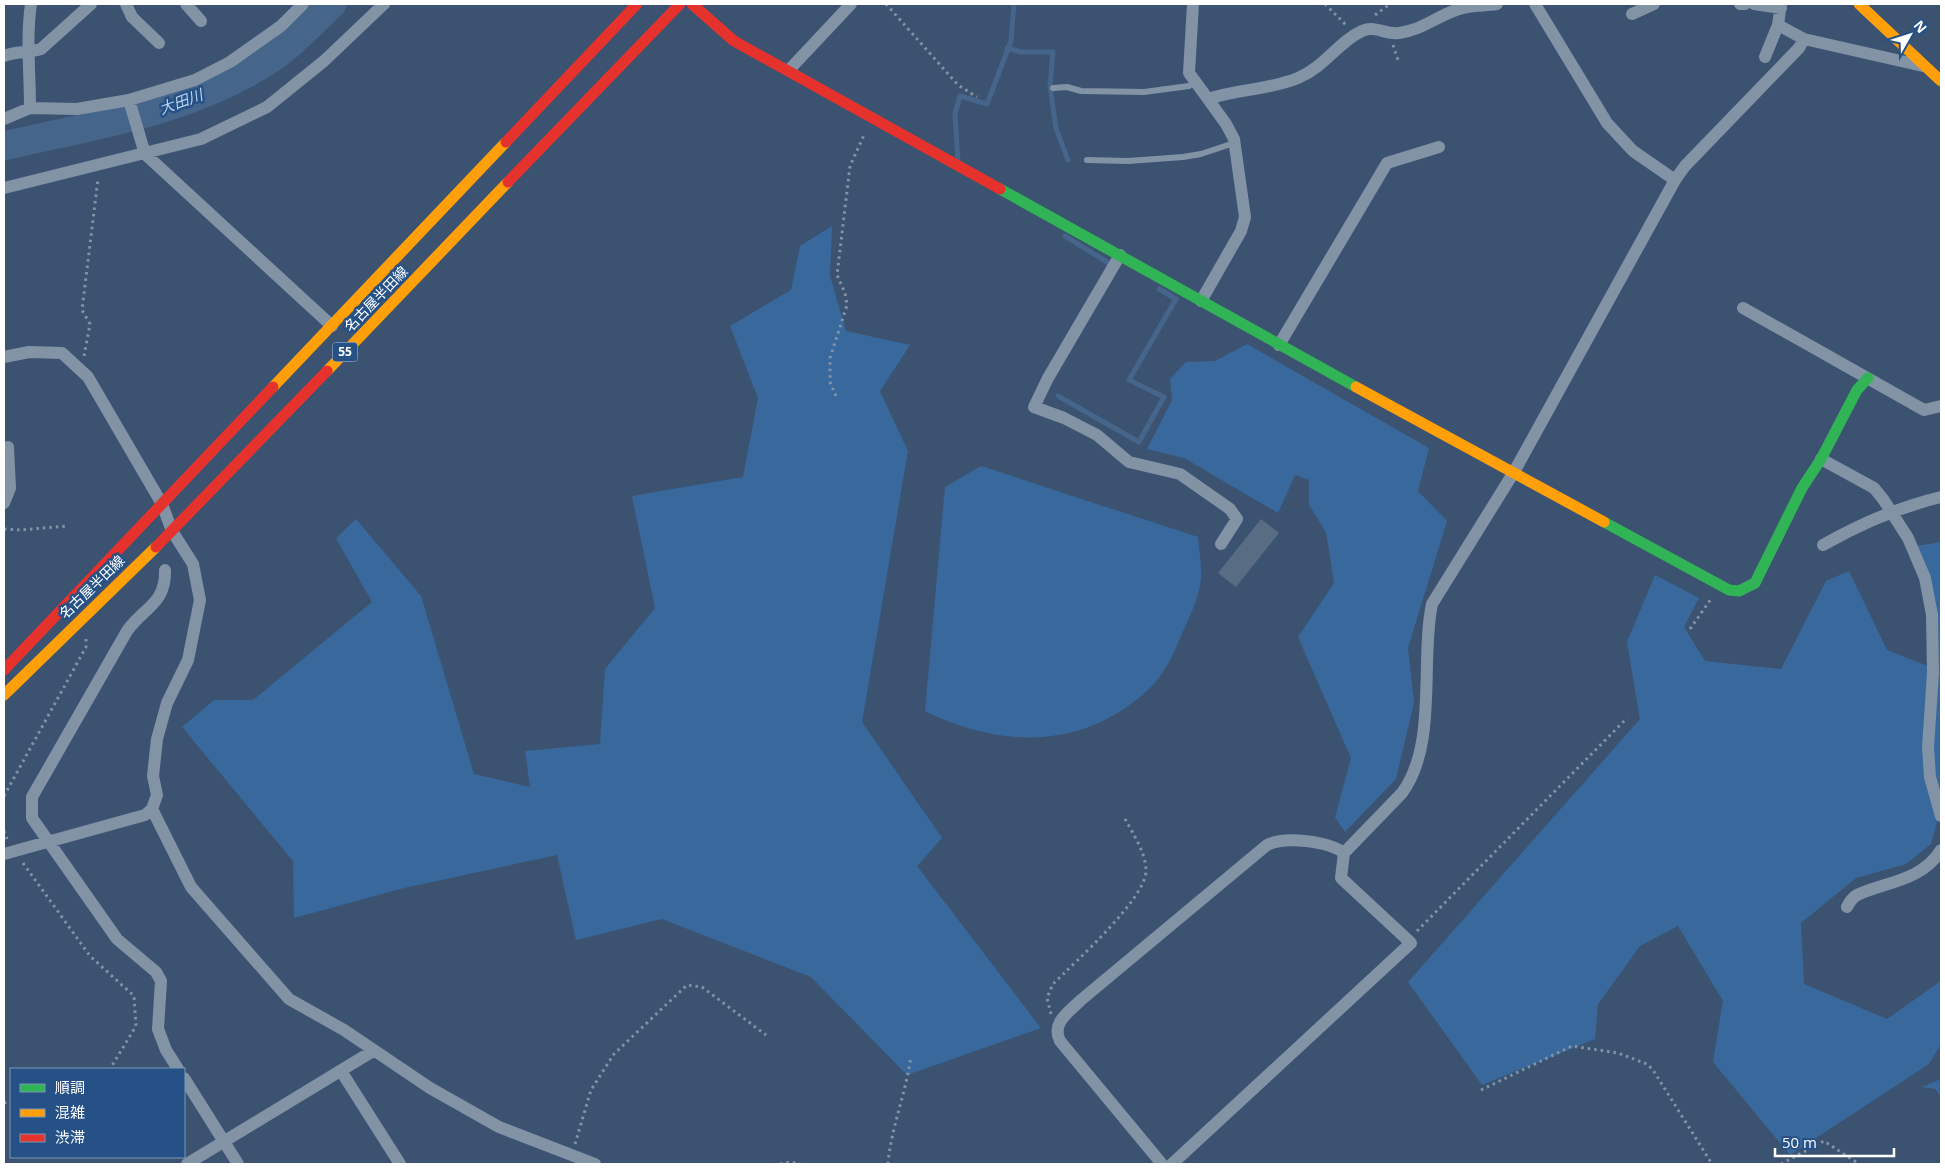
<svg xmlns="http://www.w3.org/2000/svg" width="1945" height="1168" viewBox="0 0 1945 1168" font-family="'Open Sans','Noto Sans JP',sans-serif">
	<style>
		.green { fill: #39689d }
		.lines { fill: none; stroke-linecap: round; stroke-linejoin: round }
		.stream { stroke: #46658a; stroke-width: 5 }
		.river { stroke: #46658a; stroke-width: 29 }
		.building { fill: #586c83 }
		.path { stroke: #8293a6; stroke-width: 3; stroke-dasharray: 2.5 4; stroke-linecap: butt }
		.lane { stroke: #8293a6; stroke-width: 6 }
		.street { stroke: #8293a6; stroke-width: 12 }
		.fast { stroke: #30b455; stroke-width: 11 }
		.slow { stroke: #ff9f0a; stroke-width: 11 }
		.jam { stroke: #e5322d; stroke-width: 11 }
		.labels { text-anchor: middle; stroke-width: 5; stroke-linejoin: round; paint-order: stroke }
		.shield { fill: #255187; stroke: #becbdb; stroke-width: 1 }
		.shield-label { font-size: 12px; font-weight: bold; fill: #fff }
		.street-label { font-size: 14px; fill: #fff; stroke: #255187 }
		.water-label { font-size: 15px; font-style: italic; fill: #bcd5f0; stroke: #255187 }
	</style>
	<rect width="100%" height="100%" fill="#3b5371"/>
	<path class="green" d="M 832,226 L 830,276 L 846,331 L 910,345 L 880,391 L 908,451 L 862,722 L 942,838 L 917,866 L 1041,1028 L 907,1075 L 811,977 L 662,919 L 576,940 L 557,855 L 404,888 L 294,918 L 293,861 L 182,727 L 214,700 L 253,700 L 372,602 L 336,538 L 356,519 L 421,596 L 474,774 L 530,787 L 525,751 L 600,744 L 605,669 L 655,608 L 632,496 L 743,477 L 758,398 L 730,326 L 791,290 L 800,246 Z
		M 1247,344 L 1429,448 L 1418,491 L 1447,521 L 1408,648 L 1414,703 L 1396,779 L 1345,832 L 1335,817 L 1351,758 L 1298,637 L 1334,583 L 1326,532 L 1309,505 L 1309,480 L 1295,475 L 1278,513 L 1184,458 L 1147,449 L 1172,400 L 1170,379 L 1186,362 L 1215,361 Z
		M 981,466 L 1198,537 C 1199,551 1202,566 1201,579 C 1199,598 1189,618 1181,636 C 1174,653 1164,675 1150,688 C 1085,750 1002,749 925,711 L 945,487 Z
		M 1941,542 L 1941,807 L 1931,844 L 1906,864 L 1856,878 L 1801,923 L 1804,984 L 1887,1019 L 1941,981 L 1941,1044 L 1929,1064 L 1790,1155 L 1713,1062 L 1723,1001 L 1678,926 L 1640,946 L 1598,1004 L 1595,1039 L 1482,1085 L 1408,982 L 1640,719 L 1627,642 L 1655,575 L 1699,598 L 1684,627 L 1705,661 L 1781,669 L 1826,581 L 1849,571 L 1887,650 L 1938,670 L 1916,546 Z
		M 1941,1079 L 1941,1097 L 1935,1089 L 1922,1087 Z"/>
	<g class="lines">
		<path class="stream" d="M 1007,48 L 1021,52 L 1053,52 L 1050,86 L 1056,128 L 1068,160
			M 958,161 L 955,114 L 960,96 L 987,104 L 1011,41 L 1014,4
			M 1065,236 L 1107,262
			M 1058,396 L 1139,442 L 1164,397 L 1129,380 L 1176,299 L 1159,289"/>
		<path class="river" d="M 4,146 C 98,124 195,111 276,55 C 296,41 314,20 332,4"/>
	</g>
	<path class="building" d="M 1261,519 L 1279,533 L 1236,587 L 1218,573 Z"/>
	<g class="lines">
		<path class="path" d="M 886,4 L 958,85 L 977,97
			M 1325,4 L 1346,25
			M 1375,15 L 1390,4
			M 1393,45 L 1399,63
			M 84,356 L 90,324 L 82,310 L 98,179
			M 836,396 L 830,382 L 830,358 L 847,305 L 845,293 L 837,275 L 840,250 L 850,166 L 865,133
			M 4,529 L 20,530 L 67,526
			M 1690,629 L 1711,599
			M 4,796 L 86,647 L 86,639
			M 4,831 L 7,839
			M 23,863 L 90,956 L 134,996 L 136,1026 L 110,1069
			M 1417,931 L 1627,718
			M 1051,1014 L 1047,998 L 1053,984 C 1074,963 1147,898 1146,870 C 1146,853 1132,832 1124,817
			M 1481,1090 L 1572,1046 L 1618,1053 L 1647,1064 L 1653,1070 L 1712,1164
			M 4,1103 L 11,1101
			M 575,1144 L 591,1090 L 614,1054 L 687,985 L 702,987 L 766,1035
			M 780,1164 L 791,1162 L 800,1164
			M 888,1164 C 891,1128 906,1093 911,1056
			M 1781,1164 L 1824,1141 L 1859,1164"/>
		<path class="lane" d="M 1053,88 L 1067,87 L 1081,91 L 1144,92 L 1189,86 L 1195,81
			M 1087,160 L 1128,161 L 1183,157 L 1201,154 L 1234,143"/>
		<path class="street" d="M 126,4 L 132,17 L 159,43
			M 186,4 L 201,21
			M 1193,4 L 1189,73 L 1208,99 C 1237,89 1269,90 1298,78 C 1326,66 1338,42 1362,31 C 1376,25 1385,35 1399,33 C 1422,30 1437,16 1459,9 C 1471,5 1484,6 1497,4
			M 1535,4 L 1607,123 L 1633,151 L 1675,180
			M 1740,4 L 1745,4
			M 1754,4 L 1781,8
			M 1632,14 L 1654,4
			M 1778,25 L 1804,39 L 1923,66
			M 4,56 C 16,51 28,53 41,49 L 91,4
			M 1765,57 L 1778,25 L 1781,4
			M 789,70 L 851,4
			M 129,100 L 145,154 L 332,326
			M 30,108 C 30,73 26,38 31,4
			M 4,119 L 30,108 L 77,109 L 129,100 L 195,80 L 230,62 L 281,26 L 303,4
			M 4,188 L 201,139 L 267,107 L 324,61 L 384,4
			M 1120,255 L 1048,378 L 1034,407 L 1064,418 L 1097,435 L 1129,462 L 1180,474 L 1230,509 L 1237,519 L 1221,544
			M 1201,301 L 1241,231 L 1245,217 L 1234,139 L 1226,124 L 1208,99
			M 1743,308 L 1924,410 L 1941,406
			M 1279,345 L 1387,163 L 1439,147
			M 4,357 L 29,352 L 62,353 L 88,377 L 162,504 L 172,531 L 193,564 L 200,600 L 188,660 L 167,703 L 157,739 L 153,776 L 157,795 L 152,809 L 191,887 L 289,999 L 344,1030 L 430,1088 L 499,1127 L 595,1164
			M 1821,459 L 1874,488 L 1883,499 L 1908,538 L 1925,578 L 1932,615 L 1933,673 L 1928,747 L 1930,777 L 1941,816
			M 4,503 L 10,488 L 8,447
			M 1823,545 C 1860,524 1899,507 1941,497
			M 165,570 C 166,604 144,607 127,631 L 32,797 L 32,818 L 117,939 L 156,972 L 161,981 L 158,1029 L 166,1050 L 178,1069
			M 4,854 L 145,815 L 152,809
			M 1847,907 C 1849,903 1852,898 1857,895 C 1885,882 1922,881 1941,850
			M 341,1071 L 400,1164
			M 184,1078 L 238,1164
			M 187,1164 L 373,1051
			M 1162,1164 L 1060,1041 C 1051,1023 1068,1013 1081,1000 L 1267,845 C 1285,836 1328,841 1344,853
			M 1172,1164 L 1411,943 L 1341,878 L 1344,853 L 1402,793 C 1438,744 1420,661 1432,604 L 1514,472 L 1675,180 L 1685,166 L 1799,48 L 1804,39"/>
		<path class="fast" d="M 1000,189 L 1356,387
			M 1604,522 L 1729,590 L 1739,591 L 1755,583 L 1802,488 L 1821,459 L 1857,390 L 1868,378"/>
		<path class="slow" d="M 1859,4 L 1941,81
			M 327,371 L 508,182
			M 273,387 L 506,142
			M 1356,387 L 1604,522
			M 4,695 L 156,547"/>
		<path class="jam" d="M 692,4 L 734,41 L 1000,189
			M 506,142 L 637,4
			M 508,182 L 680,4
			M 156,547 L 327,371
			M 4,670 L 273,387"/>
	</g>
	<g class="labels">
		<rect class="shield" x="332.5" y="342.5" width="25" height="19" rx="4"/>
		<g class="shield-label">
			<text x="345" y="356">55</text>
		</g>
		<g class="street-label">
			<text transform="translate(376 299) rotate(-46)" y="5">名古屋半田線</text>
			<text transform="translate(92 587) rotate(-44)" y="5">名古屋半田線</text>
		</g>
		<g class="water-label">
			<text transform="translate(181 102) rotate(-20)" y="5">大田川</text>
		</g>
	</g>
	<rect width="1945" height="1168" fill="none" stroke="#ffffff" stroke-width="10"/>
	<rect x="10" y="1068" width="175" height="90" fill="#255187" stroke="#7c97b7"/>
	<rect x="20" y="1084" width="25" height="8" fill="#30b455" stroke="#7c97b7"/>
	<text x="55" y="1093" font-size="15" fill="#ffffff">順調</text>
	<rect x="20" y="1109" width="25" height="8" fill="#ff9f0a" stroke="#7c97b7"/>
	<text x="55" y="1118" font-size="15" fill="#ffffff">混雑</text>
	<rect x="20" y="1134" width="25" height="8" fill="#e5322d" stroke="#7c97b7"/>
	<text x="55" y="1143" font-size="15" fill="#ffffff">渋滞</text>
	<g transform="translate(1910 35) rotate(51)" stroke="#255187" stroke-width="4" paint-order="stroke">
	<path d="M0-4L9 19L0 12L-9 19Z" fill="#ffffff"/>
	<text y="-8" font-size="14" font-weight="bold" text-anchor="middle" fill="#ffffff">N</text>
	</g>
	<path d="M1775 1148v8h119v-8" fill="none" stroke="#ffffff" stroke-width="2.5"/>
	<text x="1782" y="1148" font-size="15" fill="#ffffff" stroke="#255187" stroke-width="4" paint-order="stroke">50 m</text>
</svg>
